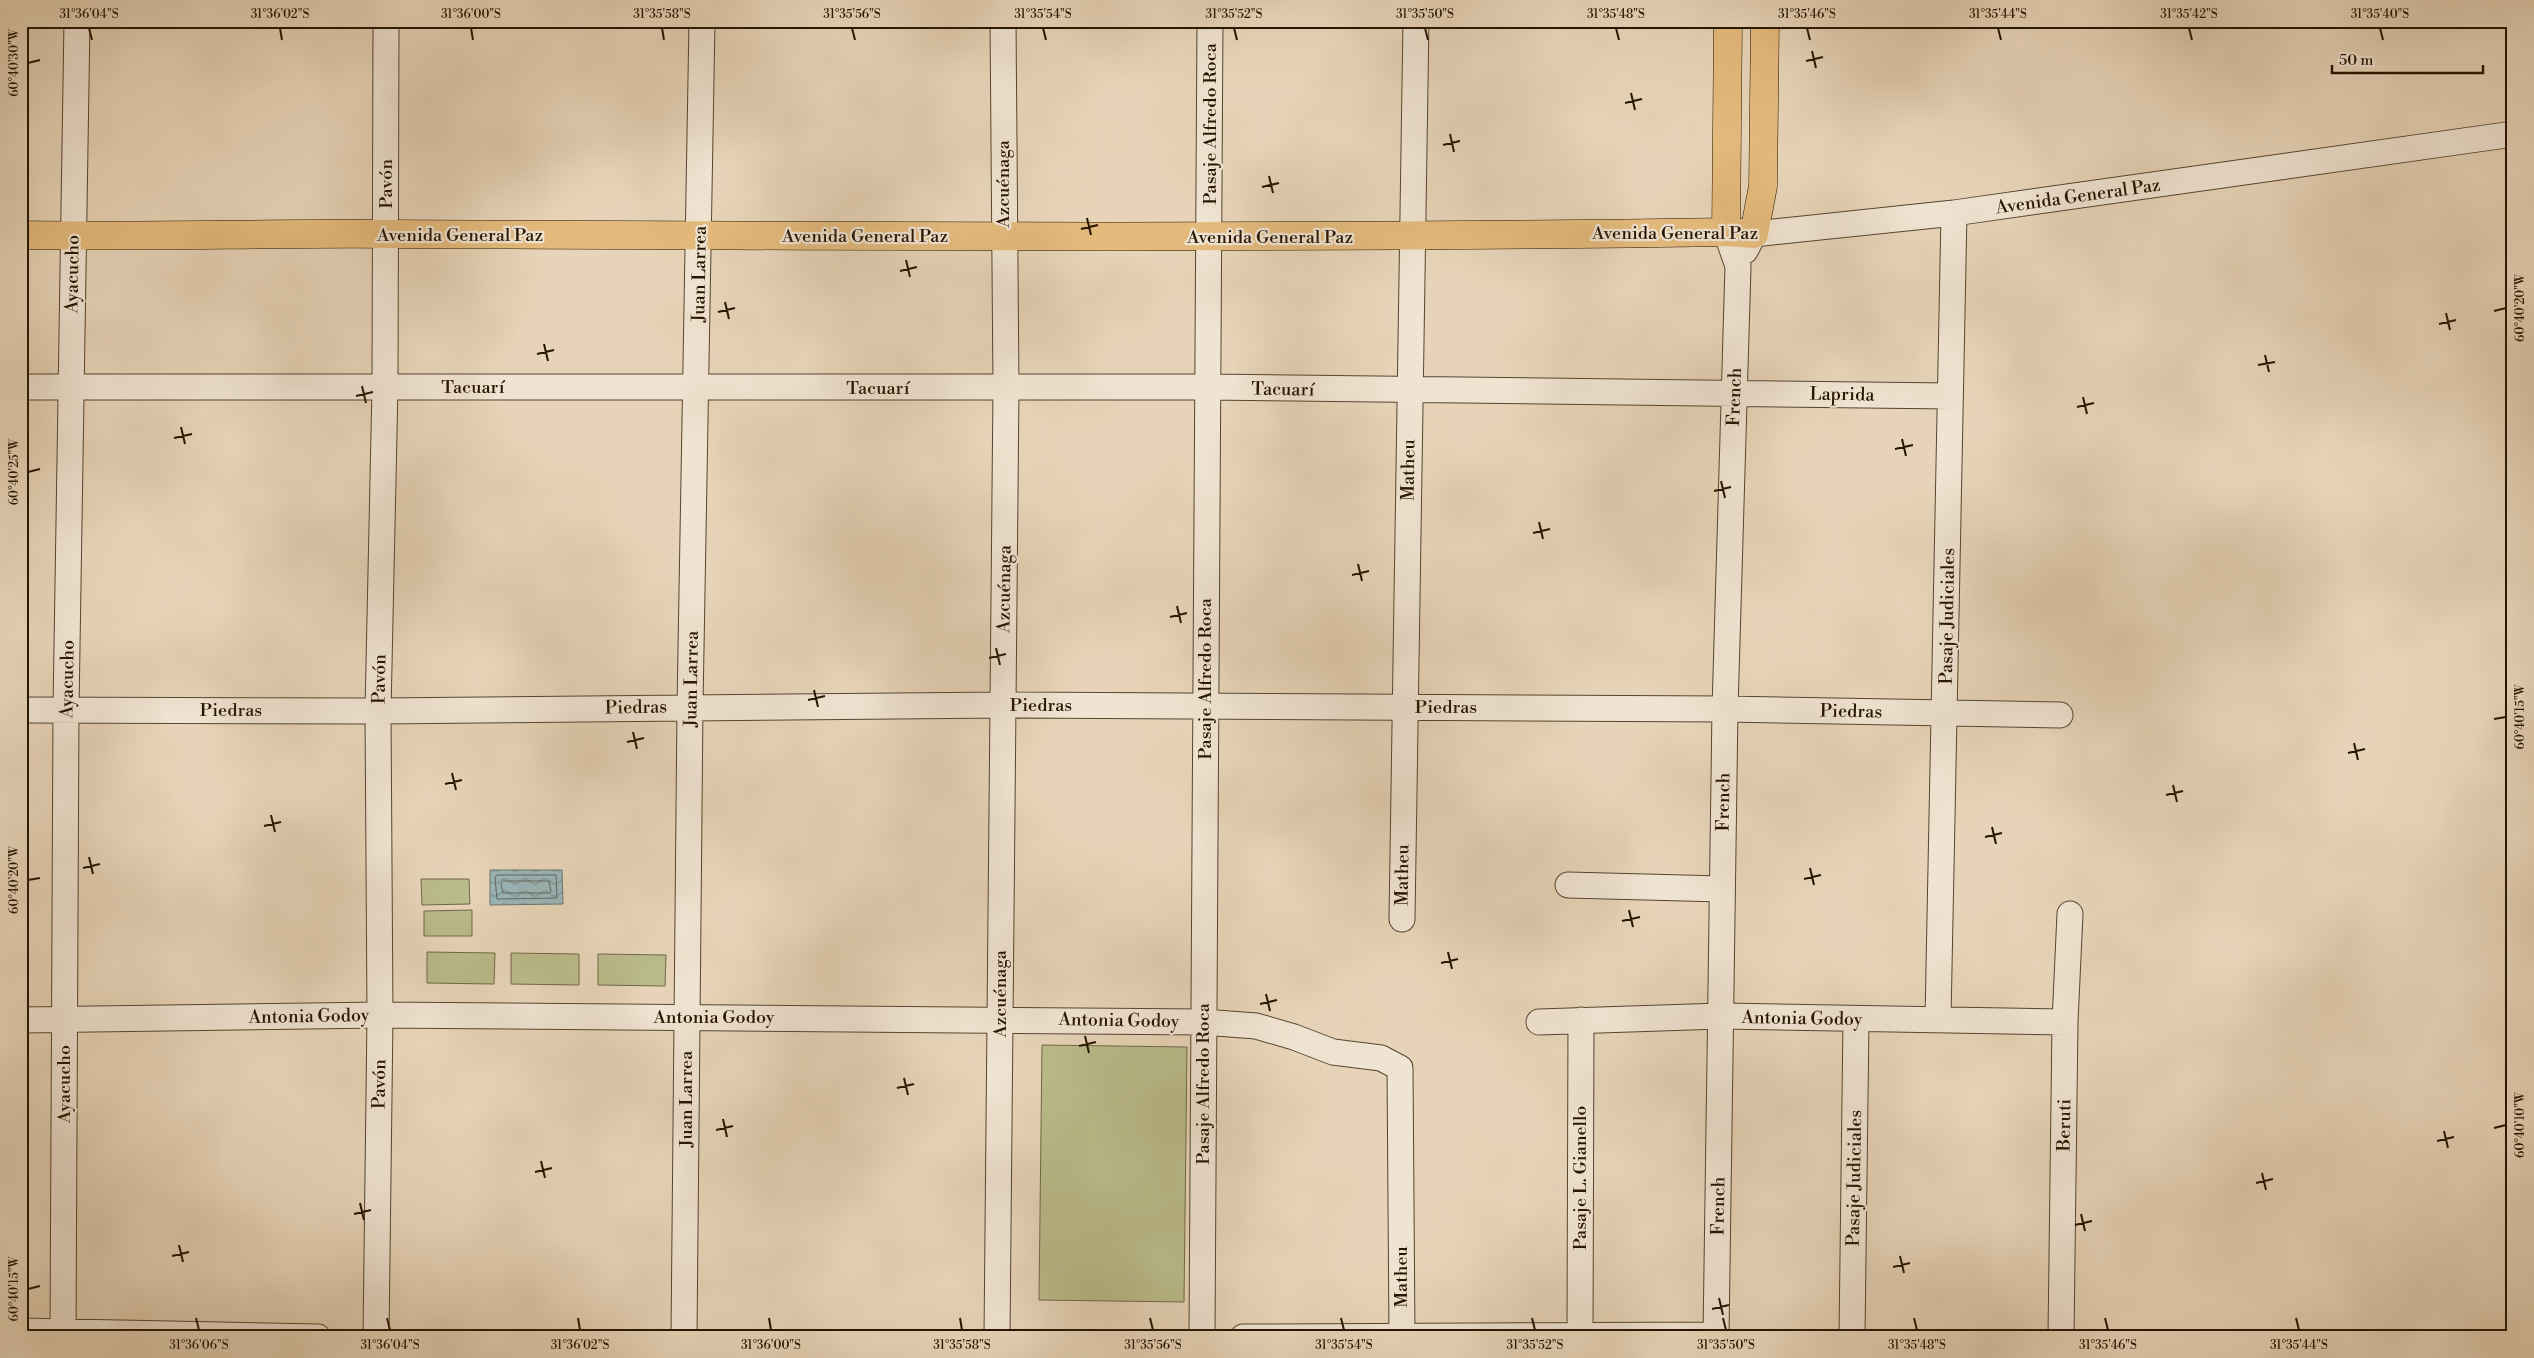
<svg xmlns="http://www.w3.org/2000/svg" width="2534" height="1358" viewBox="0 0 2534 1358" font-family="'Libre Bodoni',serif">
	<style>
		.green { fill: #babb8b; stroke: #706846 }
		.water { fill: url(#water-waves); stroke: #6c766f }
		.lines { fill: none; stroke-linecap: round; stroke-linejoin: round }
		.shore { stroke: #60665d; stroke-width: 1 }
		.minor-casing { stroke: #56452f; stroke-width: 27 }
		.major-casing { stroke: #261501; stroke-width: 29 }
		.minor { stroke: #efe3d1; stroke-width: 25 }
		.major { stroke: #e4ba7c; stroke-width: 28 }
		.ticks { fill: none; stroke: #261501; stroke-width: 2 }
		.labels { text-anchor: middle; stroke-width: 4.5; stroke-linejoin: round; paint-order: stroke }
		.street-label { font-size: 18px; fill: #261501; stroke: #efe3d1 }
		.neatline { fill: none; stroke: #261501; stroke-width: 2 }
		.ticks-label { font-size: 12px; text-anchor: middle; fill: #261501 }
	</style>
	<defs>
		<pattern id="water-waves" width="16" height="10" patternUnits="userSpaceOnUse" patternTransform="scale(1.25)"><rect width="16" height="10" fill="#9ab6b9"/><path d="M0 5q4-4 8 0t8 0" fill="none" stroke="#7d9394"/></pattern>
	</defs>
	<rect width="100%" height="100%" fill="#e7d4b8"/>
	<filter id="stains"><feTurbulence type="fractalNoise" baseFrequency=".004" numOctaves="4"/><feColorMatrix values="0 0 0 0 .2 0 0 0 0 .09 0 0 0 0 .02 0 0 0 .5 -.17"/></filter>
	<radialGradient id="worn" r=".72"><stop offset=".6" stop-color="#630" stop-opacity="0"/><stop offset="1" stop-color="#630" stop-opacity=".3"/></radialGradient>
	<path class="green" d="M 421,879 L 469,879 L 470,904 L 422,905 Z
		M 472,910 L 472,936 L 424,936 L 424,911 Z
		M 427,952 L 495,953 L 494,984 L 427,983 Z
		M 511,953 L 579,954 L 579,985 L 511,984 Z
		M 598,954 L 666,955 L 665,986 L 598,985 Z
		M 1042,1045 L 1187,1047 L 1184,1302 L 1039,1300 Z"/>
	<path class="water" d="M 490,870 L 562,870 L 563,904 L 490,905 Z"/>
	<g class="lines">
		<path class="shore" d="M 497,875 L 556,875 L 557,898 L 497,899 L 495,878 Z
			M 504,881 L 549,881 L 551,891 L 549,893 L 503,893 L 501,884 Z"/>
		<g class="minor-casing">
			<path id="minor" d="M 1745,251 L 1754,234 L 1954,213 L 2513,134
				M 21,387 L 1207,387 L 1950,396
				M 21,710 L 378,711 L 1002,705 L 1725,709 L 2060,715
				M 1568,885 L 1722,889
				M 1402,919 L 1416,21
				M 1938,1019 L 1954,213
				M 21,1020 L 380,1015 L 1203,1022 L 1256,1026 L 1294,1037 L 1333,1052 L 1381,1058 L 1400,1068 L 1402,1337
				M 1539,1022 L 1721,1016 L 2065,1022
				M 21,1331 L 318,1337
				M 1580,1336 L 1581,1020
				M 63,1337 L 66,710 L 77,21
				M 376,1337 L 380,1015 L 378,711 L 385,387 L 386,21
				M 684,1337 L 690,706 L 702,21
				M 997,1337 L 1006,388 L 1003,21
				M 1202,1337 L 1210,21
				M 1243,1337 L 1716,1335
				M 1716,1337 L 1725,709 L 1738,266 L 1726,232
				M 1852,1337 L 1856,1020
				M 2061,1337 L 2065,1022 L 2070,914"/>
		</g>
		<g class="major-casing">
			<path id="major" d="M 1726,232 L 1728,21
				M 21,235 C 144,237 267,233 390,234 C 835,236 1280,239 1726,232 L 1754,234 L 1763,186 L 1765,21"/>
		</g>
		<use href="#minor" class="minor"/>
		<use href="#major" class="major"/>
	</g>
	<path class="ticks" d="M 89,28 L 92,40M 280,28 L 282,40M 471,28 L 473,40M 662,28 L 664,40M 852,28 L 855,40M 1043,28 L 1046,40M 1234,28 L 1237,40M 1425,28 L 1428,40M 1616,28 L 1619,40M 1807,28 L 1810,40M 1998,28 L 2001,40M 2189,28 L 2192,40M 2380,28 L 2383,40M 1812,51 L 1816,68M 1806,61 L 1823,57M 28,63 L 40,60M 1631,93 L 1635,110M 1625,103 L 1642,99M 1450,134 L 1454,152M 1443,145 L 1460,141M 1269,176 L 1273,193M 1262,187 L 1279,183M 1087,218 L 1091,235M 1081,229 L 1098,225M 906,260 L 910,277M 900,271 L 917,267M 725,302 L 729,319M 2494,311 L 2506,308M 718,312 L 735,308M 2446,313 L 2450,330M 2439,324 L 2456,320M 544,344 L 548,361M 537,354 L 554,350M 2265,355 L 2269,372M 2258,365 L 2275,362M 362,386 L 366,403M 356,396 L 373,392M 2083,397 L 2087,414M 2077,407 L 2094,403M 181,427 L 185,444M 174,438 L 192,434M 1902,439 L 1906,456M 1895,449 L 1913,445M 28,472 L 40,469M 1721,481 L 1725,498M 1714,491 L 1731,487M 1539,522 L 1543,539M 1533,533 L 1550,529M 1358,564 L 1362,581M 1352,575 L 1369,571M 1177,606 L 1181,623M 1170,617 L 1187,613M 996,648 L 1000,665M 989,658 L 1006,654M 814,690 L 818,707M 808,700 L 825,696M 2494,719 L 2506,717M 633,732 L 637,749M 627,742 L 644,738M 2354,743 L 2358,760M 2348,753 L 2365,749M 452,773 L 456,790M 445,784 L 462,780M 2173,785 L 2177,802M 2166,795 L 2183,791M 271,815 L 275,832M 264,826 L 281,822M 1992,827 L 1996,844M 1985,837 L 2002,833M 89,857 L 93,874M 83,868 L 100,864M 1810,868 L 1814,885M 1804,879 L 1821,875M 28,880 L 40,878M 1629,910 L 1633,927M 1622,921 L 1640,917M 1448,952 L 1452,969M 1441,963 L 1458,959M 1266,994 L 1270,1011M 1260,1004 L 1277,1000M 1085,1036 L 1089,1053M 1079,1046 L 1096,1042M 904,1078 L 908,1095M 897,1088 L 914,1084M 723,1119 L 727,1137M 2494,1128 L 2506,1125M 716,1130 L 733,1126M 2444,1131 L 2448,1148M 2437,1141 L 2454,1137M 541,1161 L 545,1178M 535,1172 L 552,1168M 2262,1173 L 2266,1190M 2256,1183 L 2273,1179M 360,1203 L 364,1220M 354,1214 L 371,1210M 2081,1214 L 2085,1231M 2075,1225 L 2092,1221M 179,1245 L 183,1262M 172,1256 L 189,1252M 1900,1256 L 1904,1273M 1893,1267 L 1910,1263M 28,1289 L 40,1286M 1719,1298 L 1723,1315M 1712,1309 L 1729,1305M 196,1318 L 199,1330M 387,1318 L 390,1330M 578,1318 L 580,1330M 769,1318 L 771,1330M 960,1318 L 962,1330M 1150,1318 L 1153,1330M 1341,1318 L 1344,1330M 1532,1318 L 1535,1330M 1723,1318 L 1726,1330M 1914,1318 L 1917,1330M 2105,1318 L 2108,1330M 2296,1318 L 2299,1330"/>
	<g class="labels">
		<g class="street-label">
			<text transform="translate(1210 124) rotate(-90)" y="6">Pasaje Alfredo Roca</text>
			<text transform="translate(386 184) rotate(-90)" y="6">Pavón</text>
			<text transform="translate(1003 184) rotate(-90)" y="6">Azcuénaga</text>
			<text transform="translate(2078 196) rotate(-8)" y="6">Avenida General Paz</text>
			<text x="1675" y="239">Avenida General Paz</text>
			<text x="460" y="241">Avenida General Paz</text>
			<text x="865" y="242">Avenida General Paz</text>
			<text x="1270" y="243">Avenida General Paz</text>
			<text transform="translate(72 274) rotate(-89)" y="6">Ayacucho</text>
			<text transform="translate(699 274) rotate(-89)" y="6">Juan Larrea</text>
			<text x="473" y="393">Tacuarí</text>
			<text x="878" y="394">Tacuarí</text>
			<text transform="translate(1283 389) rotate(1)" y="6">Tacuarí</text>
			<text transform="translate(1842 394) rotate(1)" y="6">Laprida</text>
			<text transform="translate(1734 397) rotate(-88)" y="6">French</text>
			<text transform="translate(1408 470) rotate(-89)" y="6">Matheu</text>
			<text transform="translate(1004 589) rotate(-89)" y="6">Azcuénaga</text>
			<text transform="translate(1947 616) rotate(-89)" y="6">Pasaje Judiciales</text>
			<text transform="translate(67 679) rotate(-89)" y="6">Ayacucho</text>
			<text transform="translate(379 679) rotate(-89)" y="6">Pavón</text>
			<text transform="translate(691 679) rotate(-89)" y="6">Juan Larrea</text>
			<text transform="translate(1205 679) rotate(-90)" y="6">Pasaje Alfredo Roca</text>
			<text x="1041" y="711">Piedras</text>
			<text transform="translate(636 707) rotate(-1)" y="6">Piedras</text>
			<text x="1446" y="713">Piedras</text>
			<text x="231" y="716">Piedras</text>
			<text transform="translate(1851 711) rotate(1)" y="6">Piedras</text>
			<text transform="translate(1723 802) rotate(-89)" y="6">French</text>
			<text transform="translate(1402 875) rotate(-89)" y="6">Matheu</text>
			<text transform="translate(1000 994) rotate(-90)" y="6">Azcuénaga</text>
			<text transform="translate(309 1016) rotate(-1)" y="6">Antonia Godoy</text>
			<text x="714" y="1023">Antonia Godoy</text>
			<text transform="translate(1802 1018) rotate(1)" y="6">Antonia Godoy</text>
			<text transform="translate(1119 1020) rotate(1)" y="6">Antonia Godoy</text>
			<text transform="translate(64 1084) rotate(-90)" y="6">Ayacucho</text>
			<text transform="translate(379 1084) rotate(-89)" y="6">Pavón</text>
			<text transform="translate(1203 1084) rotate(-90)" y="6">Pasaje Alfredo Roca</text>
			<text transform="translate(686 1099) rotate(-90)" y="6">Juan Larrea</text>
			<text transform="translate(2064 1125) rotate(-89)" y="6">Beruti</text>
			<text transform="translate(1580 1178) rotate(-90)" y="6">Pasaje L. Gianello</text>
			<text transform="translate(1854 1178) rotate(-89)" y="6">Pasaje Judiciales</text>
			<text transform="translate(1718 1206) rotate(-89)" y="6">French</text>
			<text transform="translate(1401 1277) rotate(-90)" y="6">Matheu</text>
		</g>
	</g>
	<rect width="2534" height="1358" fill="none" stroke="#e7d4b8" stroke-width="55"/>
	<path d="M2332 65v8h151v-8" fill="none" stroke="#261501" stroke-width="2.5"/>
	<text x="2339" y="65" font-size="15" fill="#261501" stroke="#efe3d1" stroke-width="4" paint-order="stroke">50 m</text>
	<rect x="28" y="28" width="2478" height="1302" class="neatline"/>
	<g class="ticks-label">
		<text x="89" y="18">31°36'04"S</text>
		<text x="280" y="18">31°36'02"S</text>
		<text x="471" y="18">31°36'00"S</text>
		<text x="662" y="18">31°35'58"S</text>
		<text x="852" y="18">31°35'56"S</text>
		<text x="1043" y="18">31°35'54"S</text>
		<text x="1234" y="18">31°35'52"S</text>
		<text x="1425" y="18">31°35'50"S</text>
		<text x="1616" y="18">31°35'48"S</text>
		<text x="1807" y="18">31°35'46"S</text>
		<text x="1998" y="18">31°35'44"S</text>
		<text x="2189" y="18">31°35'42"S</text>
		<text x="2380" y="18">31°35'40"S</text>
		<text transform="translate(14 63) rotate(-90)" y="4">60°40'30"W</text>
		<text transform="translate(2520 308) rotate(-90)" y="4">60°40'20"W</text>
		<text transform="translate(14 472) rotate(-90)" y="4">60°40'25"W</text>
		<text transform="translate(2520 717) rotate(-90)" y="4">60°40'15"W</text>
		<text transform="translate(14 880) rotate(-90)" y="4">60°40'20"W</text>
		<text transform="translate(2520 1125) rotate(-90)" y="4">60°40'10"W</text>
		<text transform="translate(14 1289) rotate(-90)" y="4">60°40'15"W</text>
		<text x="199" y="1349">31°36'06"S</text>
		<text x="390" y="1349">31°36'04"S</text>
		<text x="580" y="1349">31°36'02"S</text>
		<text x="771" y="1349">31°36'00"S</text>
		<text x="962" y="1349">31°35'58"S</text>
		<text x="1153" y="1349">31°35'56"S</text>
		<text x="1344" y="1349">31°35'54"S</text>
		<text x="1535" y="1349">31°35'52"S</text>
		<text x="1726" y="1349">31°35'50"S</text>
		<text x="1917" y="1349">31°35'48"S</text>
		<text x="2108" y="1349">31°35'46"S</text>
		<text x="2299" y="1349">31°35'44"S</text>
	</g>
	<rect width="100%" height="100%" filter="url(#stains)"/>
	<rect width="100%" height="100%" fill="url(#worn)"/>
</svg>
